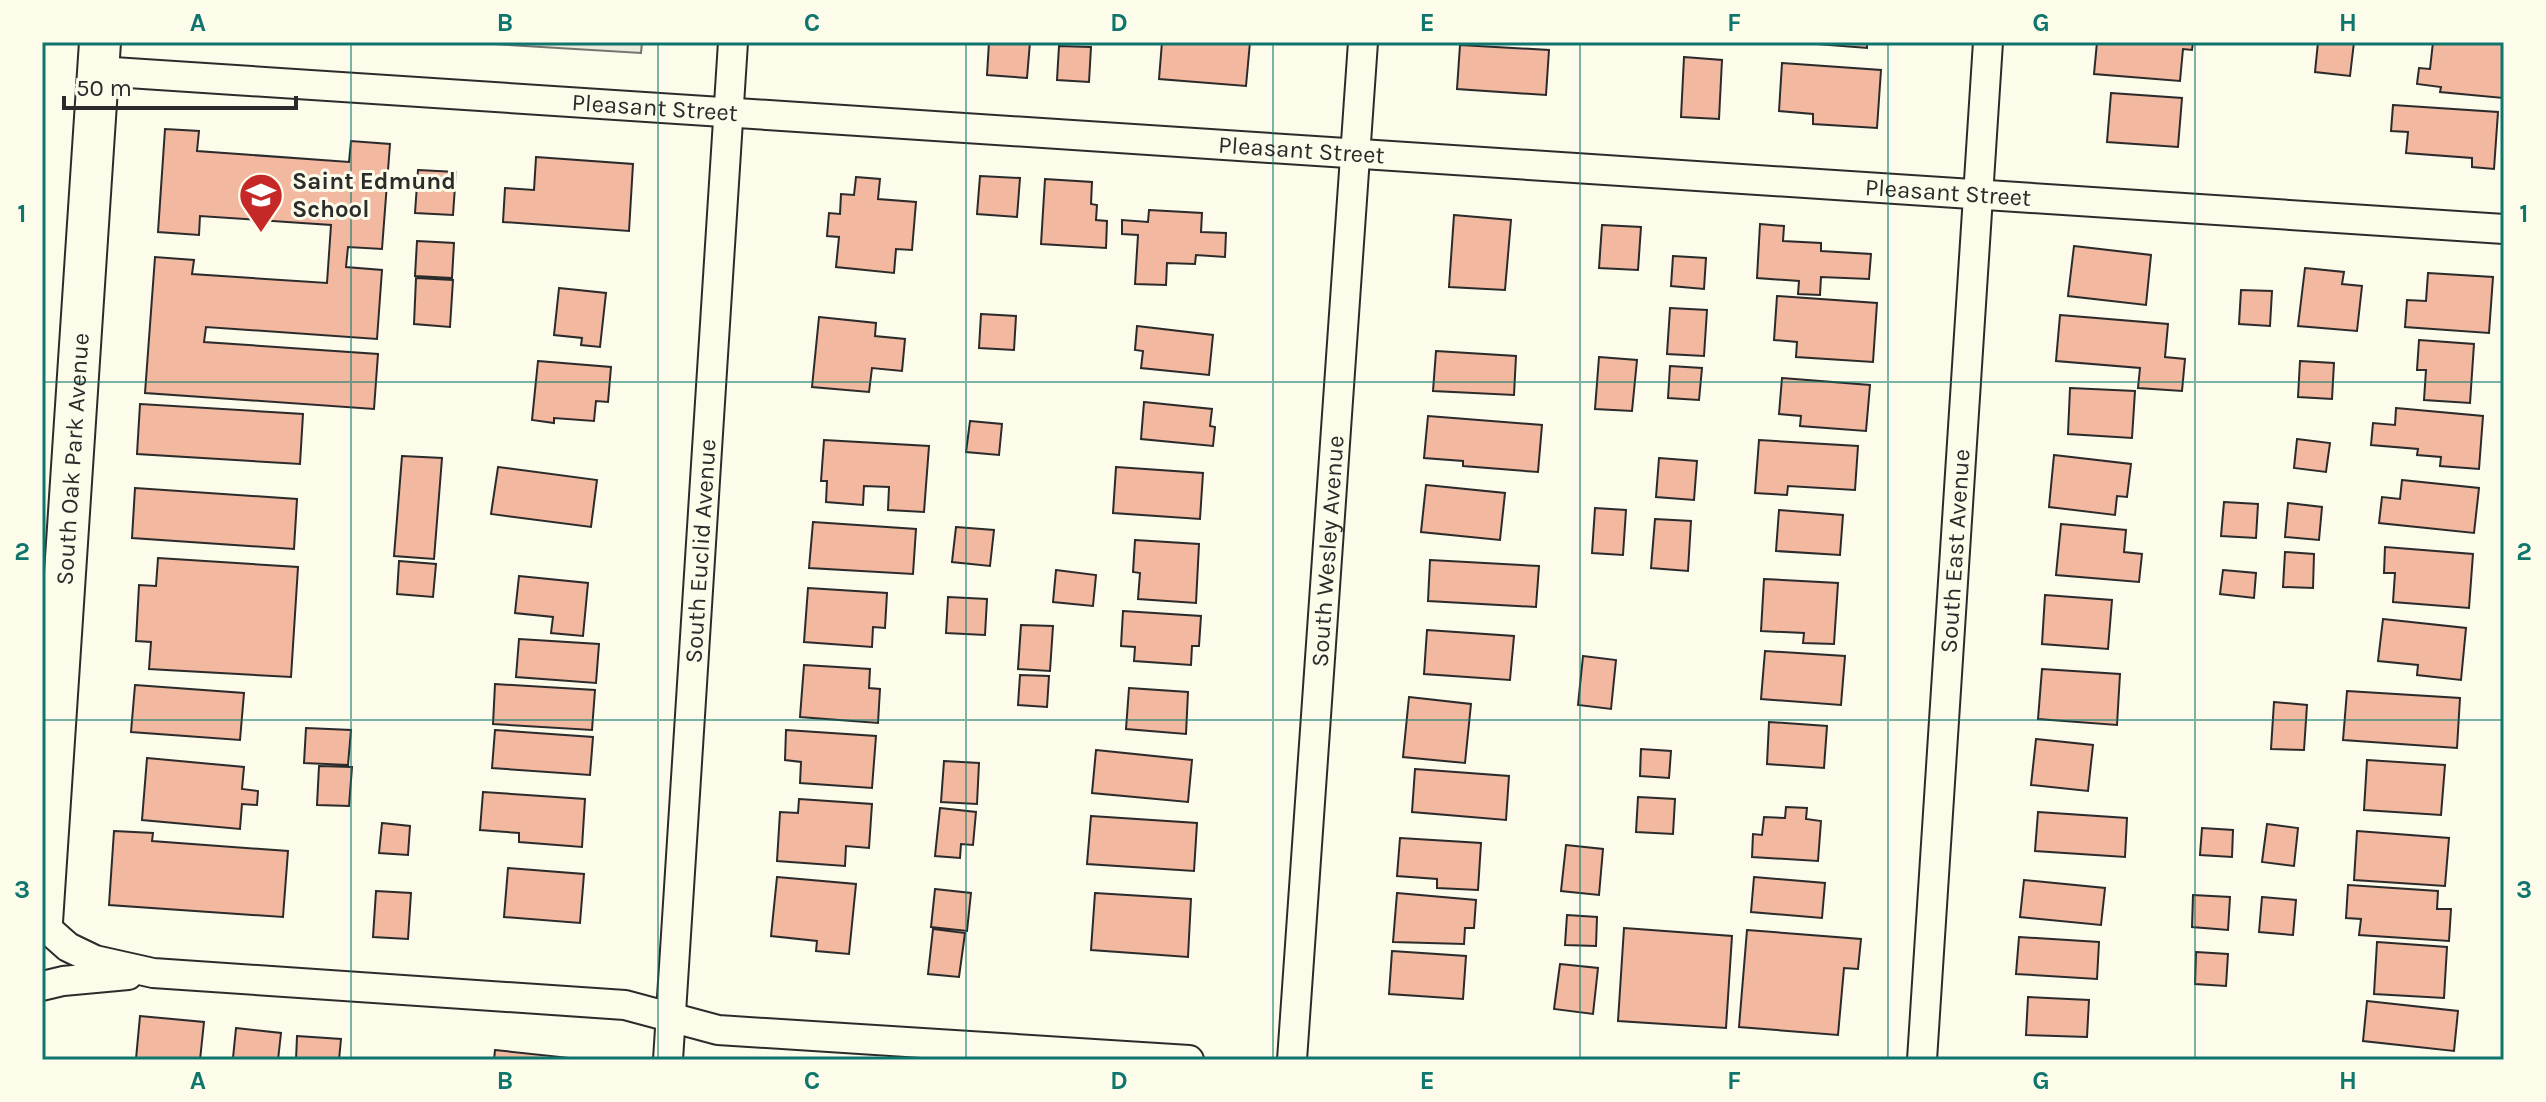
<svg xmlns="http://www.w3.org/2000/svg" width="2546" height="1102" viewBox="0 0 2546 1102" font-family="Karla,sans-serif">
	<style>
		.parking { fill: #eceadb; stroke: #74746e; stroke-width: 2 }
		.building { fill: #f2b8a0; stroke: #2b2b2b; stroke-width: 2 }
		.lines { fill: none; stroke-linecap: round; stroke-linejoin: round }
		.street-casing { stroke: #2b2b2b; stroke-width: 32 }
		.secondary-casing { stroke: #2b2b2b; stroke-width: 44 }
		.street { stroke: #fdfbea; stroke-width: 28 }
		.secondary { stroke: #fdfbea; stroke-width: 40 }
		.grid { fill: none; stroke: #0f766e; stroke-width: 2; stroke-opacity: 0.55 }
		.labels { text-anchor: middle; stroke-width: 6; stroke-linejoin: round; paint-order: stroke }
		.street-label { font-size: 24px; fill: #2b2b2b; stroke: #fdfbea }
		.poi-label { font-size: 24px; font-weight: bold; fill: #2b2b2b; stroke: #fdfbea; text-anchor: start }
		.neatline { fill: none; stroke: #0f766e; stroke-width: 3 }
		.grid-label { font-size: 26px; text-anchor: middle; font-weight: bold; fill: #0f766e }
	</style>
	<rect width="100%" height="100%" fill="#fdfbea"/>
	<path class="parking" d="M 460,42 L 642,42 L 641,53 Z"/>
	<path class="building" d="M 989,42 L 1030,42 L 1027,78 L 987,75 Z
		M 1162,42 L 1250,42 L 1246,86 L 1159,79 Z
		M 1791,42 L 1867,42 L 1867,48 Z
		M 2097,42 L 2193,42 L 2192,50 L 2183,49 L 2180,81 L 2094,74 Z
		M 2318,42 L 2354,42 L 2350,76 L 2315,72 Z
		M 2433,42 L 2504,42 L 2503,98 L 2440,92 L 2441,87 L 2417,84 L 2419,68 L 2430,69 Z
		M 1460,45 L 1549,50 L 1546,95 L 1457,89 Z
		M 1059,46 L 1091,47 L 1089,82 L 1057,80 Z
		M 1684,57 L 1722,60 L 1719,119 L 1681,117 Z
		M 1782,63 L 1881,70 L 1877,128 L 1813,124 L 1813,114 L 1779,111 Z
		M 2111,93 L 2182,98 L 2178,147 L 2107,142 Z
		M 2393,105 L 2498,112 L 2494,169 L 2472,167 L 2472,158 L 2406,153 L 2408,132 L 2391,131 Z
		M 165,129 L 199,131 L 197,151 L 349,162 L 351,141 L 390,144 L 382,249 L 348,247 L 346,267 L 382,270 L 377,339 L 206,327 L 204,342 L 378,354 L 374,409 L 145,393 L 155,257 L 194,260 L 192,274 L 327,283 L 331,225 L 200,216 L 199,235 L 158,232 Z
		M 536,157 L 633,164 L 629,231 L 503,222 L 505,188 L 534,190 Z
		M 418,170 L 456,172 L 453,215 L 415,213 Z
		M 980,176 L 1020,178 L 1017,217 L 977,214 Z
		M 856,177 L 880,179 L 878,199 L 916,202 L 912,250 L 896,249 L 894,273 L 836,267 L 839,237 L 827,236 L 829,213 L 840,214 L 841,194 L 854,195 Z
		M 1045,179 L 1092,182 L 1091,204 L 1097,205 L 1096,220 L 1107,221 L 1106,248 L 1041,244 Z
		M 1149,210 L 1202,213 L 1201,232 L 1226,233 L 1225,257 L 1196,255 L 1195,264 L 1167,263 L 1166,285 L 1135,284 L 1138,235 L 1122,234 L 1122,220 L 1148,222 Z
		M 1454,215 L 1511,220 L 1505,290 L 1449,287 Z
		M 1760,224 L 1784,226 L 1783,241 L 1821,243 L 1821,251 L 1871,254 L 1869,279 L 1821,277 L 1820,295 L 1798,294 L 1799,281 L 1757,278 Z
		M 1602,225 L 1641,227 L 1638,270 L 1599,268 Z
		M 417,241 L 454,243 L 452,278 L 415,276 Z
		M 2074,246 L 2151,255 L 2146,305 L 2068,296 Z
		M 1673,256 L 1706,258 L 1704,289 L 1671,286 Z
		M 2305,268 L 2344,272 L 2342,284 L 2362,286 L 2357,331 L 2298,326 Z
		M 2428,273 L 2493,277 L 2489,333 L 2405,327 L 2407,300 L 2426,301 Z
		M 416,278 L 453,280 L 450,327 L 414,324 Z
		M 559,288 L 606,293 L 600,347 L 581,345 L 582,338 L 554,335 Z
		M 2241,290 L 2272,291 L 2270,326 L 2239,324 Z
		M 1777,296 L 1877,303 L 1873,362 L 1796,357 L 1797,342 L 1774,340 Z
		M 1670,308 L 1707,310 L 1704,356 L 1667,354 Z
		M 981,314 L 1016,316 L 1014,350 L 979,348 Z
		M 2060,315 L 2168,324 L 2165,357 L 2185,359 L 2182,391 L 2138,388 L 2140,368 L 2056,361 Z
		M 819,317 L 876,323 L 875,336 L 905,339 L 902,371 L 872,368 L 869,392 L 812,387 Z
		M 1137,326 L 1213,335 L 1209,375 L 1141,368 L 1143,351 L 1135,350 Z
		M 2419,340 L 2474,344 L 2470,403 L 2424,400 L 2426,370 L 2417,370 Z
		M 1436,351 L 1516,356 L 1514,395 L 1433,391 Z
		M 1599,357 L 1637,360 L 1632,411 L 1595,409 Z
		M 538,361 L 611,367 L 608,402 L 596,401 L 594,421 L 554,418 L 554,423 L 532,420 Z
		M 2300,361 L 2334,363 L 2332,399 L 2298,397 Z
		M 1670,366 L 1702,368 L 1699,400 L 1668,398 Z
		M 1782,378 L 1870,385 L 1866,431 L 1800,426 L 1801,416 L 1779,414 Z
		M 2070,388 L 2135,391 L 2132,438 L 2068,434 Z
		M 1144,402 L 1212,409 L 1210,426 L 1215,427 L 1213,446 L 1141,439 Z
		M 140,404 L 303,414 L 300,464 L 137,454 Z
		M 2396,408 L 2483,416 L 2479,469 L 2440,466 L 2441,457 L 2417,455 L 2418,449 L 2371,445 L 2373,423 L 2395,425 Z
		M 1428,416 L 1542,425 L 1538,472 L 1463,466 L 1463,461 L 1424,458 Z
		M 970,421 L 1002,424 L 999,455 L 966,452 Z
		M 2297,439 L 2330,443 L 2326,472 L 2294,468 Z
		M 824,440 L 929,446 L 924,512 L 888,510 L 889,487 L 864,486 L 863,505 L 826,502 L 827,481 L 821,481 Z
		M 1759,440 L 1858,446 L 1855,490 L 1788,486 L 1787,495 L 1755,493 Z
		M 2054,455 L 2131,464 L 2127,497 L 2117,496 L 2115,515 L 2049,507 Z
		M 402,456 L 442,458 L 434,559 L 394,556 Z
		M 1659,458 L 1697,461 L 1694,500 L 1656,497 Z
		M 498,467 L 597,480 L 591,527 L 491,514 Z
		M 1116,467 L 1203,473 L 1200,519 L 1113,513 Z
		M 2402,480 L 2479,488 L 2474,533 L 2379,523 L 2382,497 L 2400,499 Z
		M 1426,485 L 1505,493 L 1500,540 L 1421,532 Z
		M 135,488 L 297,499 L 294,549 L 132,538 Z
		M 2224,502 L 2258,504 L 2256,538 L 2221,536 Z
		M 2288,503 L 2322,507 L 2319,540 L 2285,537 Z
		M 1595,508 L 1626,510 L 1623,555 L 1592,553 Z
		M 1779,510 L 1843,515 L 1840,555 L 1776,551 Z
		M 1655,519 L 1691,521 L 1688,571 L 1651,568 Z
		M 813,522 L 916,529 L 913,574 L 809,568 Z
		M 2061,524 L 2126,530 L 2124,552 L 2142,554 L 2139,582 L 2056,575 Z
		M 956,527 L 994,530 L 990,566 L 952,562 Z
		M 1135,540 L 1199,544 L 1196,603 L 1138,599 L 1140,573 L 1133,572 Z
		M 2385,547 L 2473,554 L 2469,608 L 2393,602 L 2395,573 L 2384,573 Z
		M 2285,552 L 2314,554 L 2313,588 L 2283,587 Z
		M 158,558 L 298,567 L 291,677 L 149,669 L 151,642 L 136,641 L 139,585 L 156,586 Z
		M 1430,560 L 1539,566 L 1536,607 L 1428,601 Z
		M 399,561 L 436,564 L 433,597 L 397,594 Z
		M 1056,570 L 1096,575 L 1093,606 L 1053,602 Z
		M 2223,570 L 2256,573 L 2254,598 L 2220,594 Z
		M 519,576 L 588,583 L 583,636 L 551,633 L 553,617 L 515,613 Z
		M 1764,579 L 1838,583 L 1834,644 L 1803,643 L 1804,633 L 1761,631 Z
		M 808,588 L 887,593 L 885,628 L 873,627 L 872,647 L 804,642 Z
		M 2045,595 L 2112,600 L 2108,649 L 2042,644 Z
		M 948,597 L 987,599 L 985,635 L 946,633 Z
		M 1123,611 L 1201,616 L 1199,646 L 1192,646 L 1191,665 L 1134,661 L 1135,647 L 1121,646 Z
		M 2383,619 L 2466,628 L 2461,680 L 2417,675 L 2418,665 L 2378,661 Z
		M 1021,625 L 1053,626 L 1050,671 L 1018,669 Z
		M 1427,630 L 1514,636 L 1510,680 L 1424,674 Z
		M 519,639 L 599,644 L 596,683 L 516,677 Z
		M 1765,651 L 1845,656 L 1841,705 L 1761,699 Z
		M 1583,656 L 1616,660 L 1611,709 L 1578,705 Z
		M 804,665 L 870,669 L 869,688 L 880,689 L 878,723 L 800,717 Z
		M 2042,669 L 2120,674 L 2117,725 L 2038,719 Z
		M 1020,675 L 1049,676 L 1047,707 L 1018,705 Z
		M 495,684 L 595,690 L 592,730 L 493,724 Z
		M 135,685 L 244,693 L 240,740 L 131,732 Z
		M 1129,688 L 1188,692 L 1186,734 L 1126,729 Z
		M 2347,691 L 2460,698 L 2457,748 L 2343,740 Z
		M 1409,697 L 1471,704 L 1465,763 L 1403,757 Z
		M 2274,702 L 2307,705 L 2304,750 L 2271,749 Z
		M 1769,722 L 1827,726 L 1824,768 L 1767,764 Z
		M 306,728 L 351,730 L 348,765 L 304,763 Z
		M 495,730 L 593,737 L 590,775 L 492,768 Z
		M 786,730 L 876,736 L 872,788 L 800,783 L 801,762 L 785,760 Z
		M 2036,739 L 2093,745 L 2088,791 L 2031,785 Z
		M 1641,749 L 1671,751 L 1669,778 L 1640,776 Z
		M 1096,750 L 1192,760 L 1188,802 L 1092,793 Z
		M 147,758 L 244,767 L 242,789 L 258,791 L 257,805 L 242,804 L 240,829 L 142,820 Z
		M 2367,760 L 2445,765 L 2441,815 L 2364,810 Z
		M 944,761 L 979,763 L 977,804 L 941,802 Z
		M 319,766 L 352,767 L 349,806 L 317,805 Z
		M 1415,769 L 1509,776 L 1506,820 L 1412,812 Z
		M 483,792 L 585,799 L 582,847 L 519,842 L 519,833 L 480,830 Z
		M 1638,797 L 1675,799 L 1673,834 L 1636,832 Z
		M 799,799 L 872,804 L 869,848 L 846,846 L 845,866 L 777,861 L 780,812 L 798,813 Z
		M 1786,807 L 1807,808 L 1806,819 L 1821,821 L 1818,861 L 1752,857 L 1753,834 L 1762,835 L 1764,817 L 1785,818 Z
		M 940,808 L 976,812 L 973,845 L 961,844 L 960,858 L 935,856 Z
		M 2038,812 L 2127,818 L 2125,857 L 2035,851 Z
		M 1091,816 L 1197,823 L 1194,871 L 1087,864 Z
		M 382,823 L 410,826 L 408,855 L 379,853 Z
		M 2267,824 L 2298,828 L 2294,866 L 2262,862 Z
		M 2202,828 L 2233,830 L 2232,857 L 2200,855 Z
		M 114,831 L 153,833 L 152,841 L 288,851 L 283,917 L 109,905 Z
		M 2357,831 L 2449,838 L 2445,886 L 2354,880 Z
		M 1400,838 L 1481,843 L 1478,890 L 1437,888 L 1437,879 L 1397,876 Z
		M 1566,845 L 1603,849 L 1599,895 L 1561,891 Z
		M 508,868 L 584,874 L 580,923 L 504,917 Z
		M 777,877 L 856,884 L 849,954 L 816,951 L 817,941 L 771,936 Z
		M 1754,877 L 1825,883 L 1822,918 L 1751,912 Z
		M 2024,880 L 2105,888 L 2101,925 L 2020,917 Z
		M 2348,885 L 2438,891 L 2437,909 L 2451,909 L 2449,941 L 2359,935 L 2361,919 L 2346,918 Z
		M 935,889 L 971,893 L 967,931 L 931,927 Z
		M 376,891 L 411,893 L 408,939 L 373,937 Z
		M 1095,893 L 1191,899 L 1188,957 L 1091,950 Z
		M 1397,893 L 1476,900 L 1474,928 L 1465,928 L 1464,944 L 1393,942 Z
		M 2193,895 L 2230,897 L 2228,930 L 2192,927 Z
		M 2262,897 L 2296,900 L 2293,935 L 2259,932 Z
		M 1567,915 L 1597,917 L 1596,946 L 1565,945 Z
		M 1624,928 L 1732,936 L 1726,1028 L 1618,1021 Z
		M 933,929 L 965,933 L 959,977 L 928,974 Z
		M 1747,930 L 1861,939 L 1858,969 L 1844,968 L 1838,1035 L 1739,1027 Z
		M 2019,937 L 2099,942 L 2097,979 L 2016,974 Z
		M 2377,942 L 2447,947 L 2444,998 L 2374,994 Z
		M 1392,951 L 1466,956 L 1463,999 L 1389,994 Z
		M 2196,952 L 2228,954 L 2226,986 L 2195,984 Z
		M 1560,964 L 1598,968 L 1593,1014 L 1554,1009 Z
		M 2028,997 L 2089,1000 L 2087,1037 L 2026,1035 Z
		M 2367,1001 L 2458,1011 L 2454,1051 L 2363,1041 Z
		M 140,1016 L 204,1022 L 200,1060 L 136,1059 Z
		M 236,1028 L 281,1033 L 278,1060 L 233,1058 Z
		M 297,1036 L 341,1039 L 339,1060 L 296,1060 Z
		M 495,1050 L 570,1058 L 569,1060 L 494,1060 Z"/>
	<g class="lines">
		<g class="street-casing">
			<g id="street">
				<path id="s1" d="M 98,71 L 2504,229"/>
				<path d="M 42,924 L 68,947 L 95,960 L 153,973 L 625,1005 L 718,1030 L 1189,1060"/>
				<path d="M 42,986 L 63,981 L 128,975"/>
				<path id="s2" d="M 668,1060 L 733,42"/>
				<path id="s3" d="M 1292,1060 L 1363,42"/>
				<path id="s4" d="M 1922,1060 L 1988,42"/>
			</g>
		</g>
		<g class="secondary-casing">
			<g id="secondary">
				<path id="s5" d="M 42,922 L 100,42"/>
			</g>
		</g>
		<use href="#street" class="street"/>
		<use href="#secondary" class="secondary"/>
	</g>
	<path class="grid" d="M 351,42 L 351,1060M 658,42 L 658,1060M 966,42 L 966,1060M 1273,42 L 1273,1060M 1580,42 L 1580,1060M 1888,42 L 1888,1060M 2195,42 L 2195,1060M 42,382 L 2504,382M 42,720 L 2504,720"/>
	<defs>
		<g id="school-pin" transform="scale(2.3)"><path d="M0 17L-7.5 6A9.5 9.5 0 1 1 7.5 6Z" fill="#c62828" stroke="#fdfbea"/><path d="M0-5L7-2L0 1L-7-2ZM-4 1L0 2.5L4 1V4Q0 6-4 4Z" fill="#fff"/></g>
	</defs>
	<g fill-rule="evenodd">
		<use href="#school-pin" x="261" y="195"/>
	</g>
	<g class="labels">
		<g class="street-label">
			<text dy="8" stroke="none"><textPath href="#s1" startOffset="558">Pleasant Street</textPath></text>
			<text dy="8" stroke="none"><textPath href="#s1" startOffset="1206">Pleasant Street</textPath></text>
			<text dy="8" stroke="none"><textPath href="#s1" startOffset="1854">Pleasant Street</textPath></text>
			<text dy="8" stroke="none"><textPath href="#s5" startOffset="464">South Oak Park Avenue</textPath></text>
			<text dy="8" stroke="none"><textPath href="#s2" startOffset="510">South Euclid Avenue</textPath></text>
			<text dy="8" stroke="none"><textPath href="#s3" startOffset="510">South Wesley Avenue</textPath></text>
			<text dy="8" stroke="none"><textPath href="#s4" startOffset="510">South East Avenue</textPath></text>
		</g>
		<g class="poi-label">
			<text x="292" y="189">Saint Edmund<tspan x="292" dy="28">School</tspan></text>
		</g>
	</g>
	<rect width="2546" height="1102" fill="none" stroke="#fdfbea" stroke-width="88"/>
	<path d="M64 96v12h232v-12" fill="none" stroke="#2b2b2b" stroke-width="4"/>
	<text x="76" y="96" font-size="24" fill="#2b2b2b" stroke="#fdfbea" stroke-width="6" paint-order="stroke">50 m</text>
	<rect x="44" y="44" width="2458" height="1014" class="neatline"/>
	<g class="grid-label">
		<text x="198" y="31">A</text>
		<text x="505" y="31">B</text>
		<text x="812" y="31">C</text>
		<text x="1119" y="31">D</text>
		<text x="1427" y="31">E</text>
		<text x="1734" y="31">F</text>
		<text x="2041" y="31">G</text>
		<text x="2348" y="31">H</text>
		<text x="22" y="222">1</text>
		<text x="2524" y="222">1</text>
		<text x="22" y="560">2</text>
		<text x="2524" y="560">2</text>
		<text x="22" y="898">3</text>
		<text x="2524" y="898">3</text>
		<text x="198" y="1089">A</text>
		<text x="505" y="1089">B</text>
		<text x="812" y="1089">C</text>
		<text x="1119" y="1089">D</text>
		<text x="1427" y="1089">E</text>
		<text x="1734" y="1089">F</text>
		<text x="2041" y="1089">G</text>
		<text x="2348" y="1089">H</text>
	</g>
</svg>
